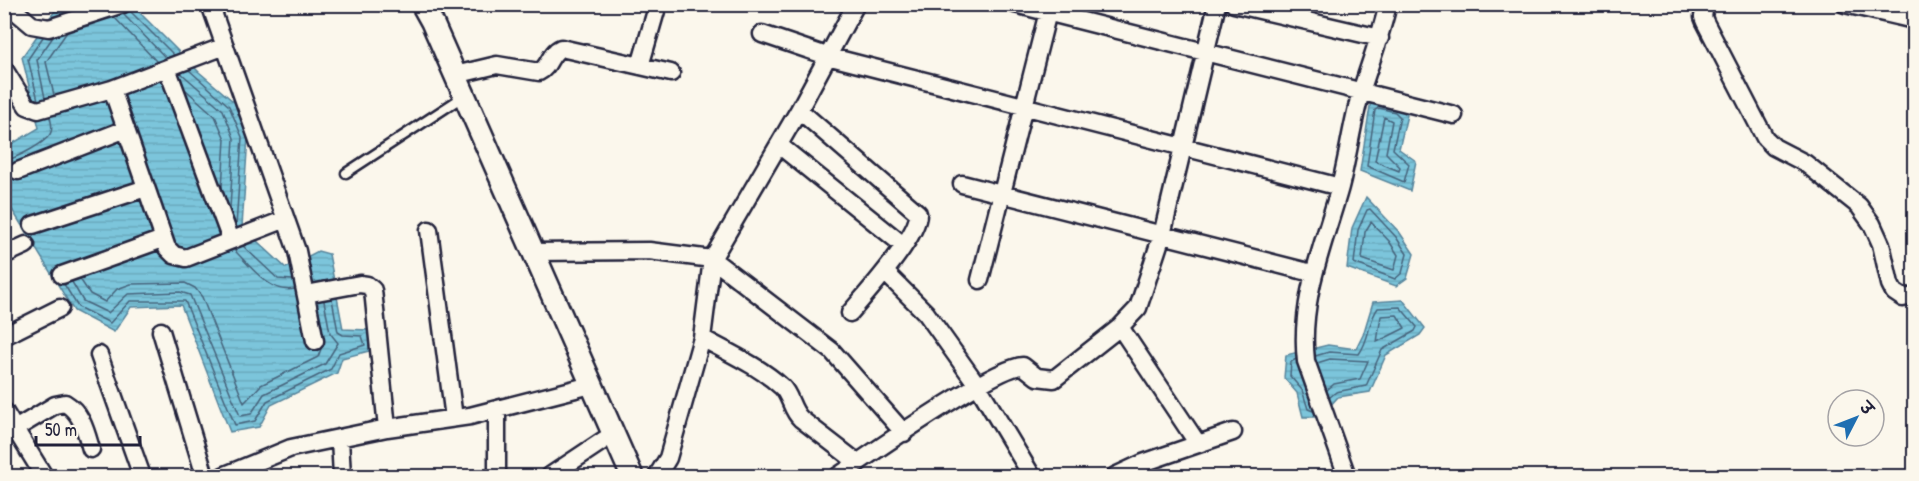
<svg xmlns="http://www.w3.org/2000/svg" width="1919" height="481" viewBox="0 0 1919 481" font-family="'Patrick Hand','Playpen Sans Deva',sans-serif">
	<style>
		.water { fill: url(#water-rules); stroke: #57849b; stroke-width: 1.5 }
		.lines { fill: none; stroke-linecap: round; stroke-linejoin: round }
		.shore { stroke: #46637b; stroke-width: 1.5 }
		.service-casing { stroke: #22223b; stroke-width: 13 }
		.minor-casing { stroke: #22223b; stroke-width: 21 }
		.tertiary-casing { stroke: #22223b; stroke-width: 26 }
		.service { stroke: #fbf7ec; stroke-width: 8 }
		.minor { stroke: #fbf7ec; stroke-width: 16 }
		.tertiary { stroke: #fbf7ec; stroke-width: 21 }
	</style>
	<defs>
		<pattern id="water-rules" width="6" height="5" patternUnits="userSpaceOnUse" patternTransform="scale(1.5)"><rect width="6" height="5" fill="#7bc5db"/><path d="M0 2.5h6" fill="none" stroke="#6aa9bd"/></pattern>
	</defs>
	<rect width="100%" height="100%" fill="#fbf7ec"/>
	<filter id="ink" filterUnits="userSpaceOnUse"><feTurbulence type="fractalNoise" baseFrequency=".0167" numOctaves="2"/><feDisplacementMap in="SourceGraphic" scale="12" xChannelSelector="R" yChannelSelector="G"/><feConvolveMatrix kernelMatrix="1 2 1 2 8 2 1 2 1" color-interpolation-filters="sRGB"/></filter>
	<g filter="url(#ink)">
		<path class="water" d="M 59,5 L 132,5 L 199,72 L 234,102 L 248,136 L 242,227 L 286,268 L 318,251 L 329,254 L 343,329 L 368,330 L 373,350 L 342,358 L 337,373 L 271,405 L 259,427 L 230,432 L 181,305 L 131,307 L 114,332 L 74,311 L 5,198 L 5,148 L 39,128 L 22,57 Z
			M 1371,100 L 1398,106 L 1407,115 L 1399,149 L 1416,161 L 1410,191 L 1360,171 Z
			M 1366,197 L 1400,233 L 1414,254 L 1407,278 L 1396,286 L 1347,268 L 1352,228 Z
			M 1403,300 L 1425,328 L 1420,335 L 1386,355 L 1370,392 L 1338,397 L 1320,417 L 1303,417 L 1297,393 L 1284,378 L 1286,355 L 1328,345 L 1356,349 L 1363,335 L 1373,302 Z"/>
		<g class="lines">
			<path class="shore" d="M 130,11 L 174,55
				M 123,14 L 166,58
				M 114,17 L 157,62
				M 189,70 L 229,106 L 242,137 L 236,226
				M 181,73 L 223,110 L 234,138 L 230,209
				M 186,90 L 215,116 L 225,139 L 222,188
				M 54,95 L 46,62 L 67,32
				M 45,98 L 37,60 L 53,37
				M 38,100 L 28,59 L 43,37
				M 1379,108 L 1395,112 L 1400,117 L 1393,149 L 1409,164 L 1404,182 L 1367,166 L 1375,110 Z
				M 1384,117 L 1392,121 L 1386,153 L 1400,167 L 1399,171 L 1375,161 Z
				M 4,160 C 14,160 48,142 51,132 C 53,127 51,122 50,117
				M 1370,209 L 1396,237 L 1407,254 L 1402,273 L 1395,279 L 1354,263 L 1358,230 L 1367,210 Z
				M 1371,222 L 1389,241 L 1398,255 L 1394,270 L 1362,259 L 1365,232 Z
				M 243,246 L 278,279 L 293,280
				M 234,250 C 250,265 270,295 295,289
				M 80,279 L 90,294 L 105,302 L 117,289 L 131,284 L 185,283 L 195,288 L 202,297 L 244,403 L 261,385 L 318,357 L 324,341
				M 72,282 L 83,301 L 108,313 L 128,294 L 180,292 L 190,295 L 240,416 L 251,414 L 264,394 L 325,364 L 338,343 L 330,333 L 324,301
				M 64,284 L 78,307 L 110,323 L 130,301 L 185,301 L 235,425 L 255,421 L 267,401 L 331,369 L 339,353 L 365,345 L 362,336 L 343,335 L 338,332 L 332,299
				M 1397,315 L 1405,328 L 1377,342 L 1381,316 Z
				M 1315,356 L 1329,352 L 1359,354 C 1370,339 1368,321 1378,308 L 1400,307 L 1417,327 L 1415,331 L 1382,350 L 1366,386 L 1336,392 L 1329,398
				M 1296,359 L 1291,362 L 1290,376 L 1302,390 L 1308,409 L 1313,411
				M 1317,363 L 1330,359 L 1368,361 L 1360,379 L 1334,384 L 1327,390"/>
			<g class="service-casing">
				<path id="service" d="M 346,173 L 464,96"/>
			</g>
			<g class="minor-casing">
				<path id="minor" d="M 7,4 L 32,25 L 49,28 L 123,4
					M 210,4 L 297,251 L 315,341
					M 1015,4 L 1454,115
					M 1234,4 L 1380,38
					M 1705,4 L 1703,17 L 1705,22 L 1765,138 L 1774,147 L 1805,163 L 1859,206 L 1872,224 L 1881,244 L 1890,284 L 1894,292 L 1903,298 L 1914,296
					M 1845,4 L 1914,20
					M 762,34 L 827,56 L 1340,187
					M 640,66 L 658,4
					M 167,68 L 231,240
					M 4,69 L 27,106 L 38,110 L 112,89 L 225,46
					M 455,75 L 497,65 L 539,72 C 550,67 549,53 561,48 L 671,73
					M 112,89 L 167,248 L 174,255 L 186,258 L 286,219
					M 799,110 L 918,213 C 920,235 865,295 850,313
					M 779,145 L 903,245
					M 18,171 L 126,129
					M 962,184 L 1312,273
					M 33,225 L 146,188
					M 429,230 L 454,418
					M 531,252 L 649,251 L 712,259 L 832,351 L 904,433
					M 4,255 L 26,245
					M 885,272 L 926,313 L 978,386 L 1032,476
					M 62,275 L 163,239
					M 980,280 L 1050,4
					M 306,294 L 360,284 L 367,285 L 373,290 L 387,428
					M 161,331 L 205,476
					M 4,336 L 60,308
					M 702,338 C 729,353 759,366 782,387 C 791,396 791,410 801,419 L 858,463
					M 99,355 L 142,476
					M 4,411 L 44,476
					M 15,429 L 55,405 L 65,403 C 82,413 86,432 91,449
					M 340,439 L 342,476
					M 1198,444 L 1120,327 L 1138,308 L 1162,235 L 1217,4
					M 223,476 L 291,448 L 387,428 L 470,416 L 591,385
					M 497,476 L 497,409
					M 550,476 L 613,434
					M 657,476 L 668,458 L 702,338 L 712,259 L 799,110 L 856,4
					M 838,476 C 868,456 995,366 1023,366 L 1037,377 L 1054,379 L 1120,327
					M 1115,476 L 1143,463 L 1233,432
					M 1347,476 L 1306,361 C 1299,300 1324,244 1340,187 C 1348,156 1352,123 1361,92 C 1370,63 1381,35 1388,4"/>
			</g>
			<g class="tertiary-casing">
				<path id="tertiary" d="M 422,4 L 432,22 L 632,476"/>
			</g>
			<use href="#service" class="service"/>
			<use href="#minor" class="minor"/>
			<use href="#tertiary" class="tertiary"/>
		</g>
	</g>
	<rect width="1919" height="481" fill="none" stroke="#fbf7ec" stroke-width="24"/>
	<rect x="12" y="12" width="1895" height="457" fill="none" stroke="#22223b" stroke-width="2" filter="url(#ink)"/>
	<g transform="translate(1856 418) rotate(48)"><circle r="28" fill="#fbf7ec" stroke="#a4a2a5" stroke-width="1.5"/>
	<path d="M0-4.5L10 22L0 15L-10 22Z" fill="#1f6fb2"/>
	<text y="-9" font-size="16" font-weight="bold" text-anchor="middle" fill="#22223b">उ</text>
	</g>
	<path d="M36 436v9h104v-9" fill="none" stroke="#22223b" stroke-width="3"/>
	<text x="45" y="436" font-size="18" fill="#22223b" stroke="#fbf7ec" stroke-width="4.5" paint-order="stroke">50 m</text>
</svg>
